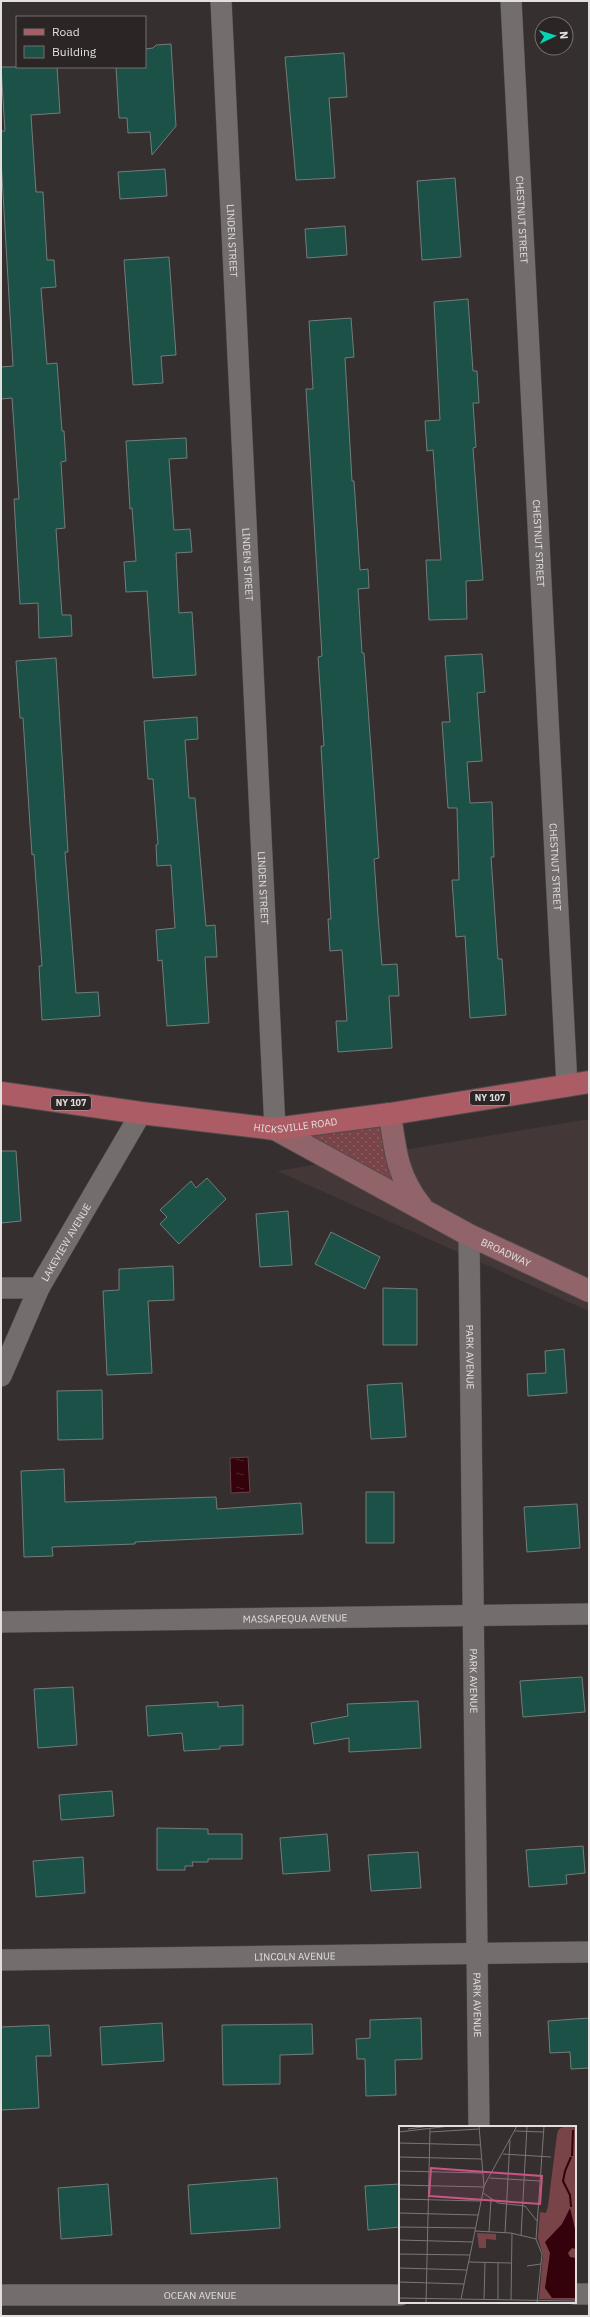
<svg xmlns="http://www.w3.org/2000/svg" width="590" height="2317" viewBox="0 0 590 2317" font-family="'IBM Plex Sans',sans-serif">
	<style>
		.built { fill: #443737 }
		.grass { fill: url(#grass-dots) }
		.water { fill: url(#water-ripples); stroke: #68444a }
		.building { fill: #1b5146; stroke: #747c7a }
		.lines { fill: none; stroke-linecap: round; stroke-linejoin: round }
		.street-casing { stroke: #504b4b; stroke-width: 22 }
		.secondary-casing { stroke: #504b4b; stroke-width: 24 }
		.primary-casing { stroke: #504b4b; stroke-width: 24 }
		.street { stroke: #746d6d; stroke-width: 21 }
		.secondary { stroke: #906469; stroke-width: 22 }
		.primary { stroke: #ac5c65; stroke-width: 22 }
		.labels { text-anchor: middle; stroke-width: 3.5; stroke-linejoin: round; paint-order: stroke }
		.shield { fill: #2b2525; stroke: #aca7a7; stroke-width: 1 }
		.shield-label { font-size: 9px; font-weight: bold; fill: #e3dfdf }
		.street-label { font-size: 10px; fill: #e3dfdf; stroke: #2b2525 }
		.inset-river { fill: none; stroke: #34020a; stroke-width: 2 }
		.inset-road { fill: none; stroke: #7b7575; stroke-width: 1 }
		.view { fill: #cc5483; fill-opacity: 0.15; stroke: #cc5483; stroke-width: 2 }
		.inset-edge { fill: none; stroke: #e3dfdf; stroke-width: 2 }
	</style>
	<defs>
		<pattern id="grass-dots" width="8" height="8" patternUnits="userSpaceOnUse"><rect width="8" height="8" fill="#784447"/><path d="M2 2h.1M6 6h.1" fill="none" stroke="#8b5f61" stroke-width="1.8" stroke-linecap="round"/></pattern>
		<pattern id="water-ripples" width="26" height="14" patternUnits="userSpaceOnUse"><rect width="26" height="14" fill="#34020a"/><path d="M2 4q2-2 4 0t4 0M15 11q2-2 4 0t4 0" fill="none" stroke="#51262d"/></pattern>
	</defs>
	<rect width="100%" height="100%" fill="#352f2f"/>
	<path class="built" d="M 589,1119 L 589,1311 L 277,1171 Z"/>
	<path class="grass" d="M 386,1120 L 405,1195 L 286,1131 Z"/>
	<path class="water" d="M 248,1457 L 250,1492 L 231,1493 L 230,1458 Z"/>
	<path class="building" d="M 171,44 L 176,126 L 152,155 L 150,132 L 128,133 L 127,118 L 119,118 L 116,67 L 145,67 L 145,49 L 153,48 L 156,45 Z
		M 344,53 L 347,97 L 329,98 L 335,178 L 296,180 L 285,57 Z
		M 1,67 L 57,67 L 60,113 L 31,115 L 36,192 L 43,192 L 47,260 L 54,260 L 56,287 L 41,288 L 47,364 L 57,363 L 62,431 L 64,431 L 66,461 L 61,462 L 65,528 L 56,529 L 62,615 L 71,615 L 72,636 L 39,638 L 38,603 L 20,604 L 14,499 L 19,499 L 12,398 L 1,399 L 1,367 L 13,366 L 1,159 L 1,131 L 5,131 Z
		M 165,169 L 167,196 L 120,199 L 118,172 Z
		M 455,178 L 461,257 L 422,260 L 417,181 Z
		M 345,226 L 347,255 L 307,258 L 305,229 Z
		M 169,257 L 176,355 L 161,356 L 163,383 L 133,385 L 124,260 Z
		M 468,299 L 473,371 L 477,371 L 479,403 L 473,403 L 476,447 L 473,448 L 483,580 L 466,581 L 467,619 L 429,620 L 426,560 L 441,560 L 433,450 L 427,451 L 425,421 L 440,420 L 434,302 Z
		M 351,318 L 354,357 L 345,358 L 352,481 L 354,481 L 360,570 L 368,569 L 369,588 L 358,589 L 362,653 L 364,653 L 379,858 L 374,859 L 378,916 L 382,965 L 397,964 L 399,996 L 389,996 L 392,1048 L 338,1052 L 336,1021 L 347,1021 L 342,950 L 330,951 L 328,919 L 331,919 L 321,746 L 324,746 L 318,657 L 322,656 L 306,389 L 313,389 L 309,321 Z
		M 186,438 L 187,458 L 169,459 L 174,530 L 190,529 L 192,552 L 176,553 L 179,613 L 192,612 L 196,675 L 153,678 L 147,591 L 126,592 L 124,562 L 136,561 L 132,508 L 130,509 L 126,441 Z
		M 482,654 L 485,692 L 477,693 L 482,761 L 467,762 L 470,803 L 492,802 L 494,857 L 491,857 L 498,959 L 502,959 L 506,1015 L 470,1018 L 465,936 L 456,937 L 452,880 L 459,880 L 457,808 L 448,808 L 442,722 L 450,722 L 445,656 Z
		M 56,658 L 68,852 L 65,852 L 76,993 L 98,992 L 100,1016 L 42,1020 L 39,966 L 42,966 L 34,854 L 32,855 L 23,718 L 20,718 L 16,661 Z
		M 197,717 L 198,739 L 185,740 L 189,798 L 195,798 L 206,926 L 215,925 L 217,957 L 205,957 L 209,1023 L 167,1026 L 162,960 L 158,961 L 156,930 L 175,928 L 171,865 L 157,866 L 156,845 L 158,844 L 153,779 L 148,779 L 144,721 Z
		M 1,1151 L 16,1151 L 21,1221 L 1,1223 Z
		M 207,1178 L 226,1199 L 179,1244 L 160,1224 L 167,1217 L 160,1210 L 191,1181 L 196,1188 Z
		M 288,1211 L 292,1265 L 260,1267 L 256,1214 Z
		M 331,1232 L 380,1257 L 365,1289 L 315,1264 Z
		M 173,1266 L 174,1300 L 148,1301 L 152,1373 L 107,1375 L 103,1291 L 119,1290 L 119,1269 Z
		M 383,1288 L 417,1289 L 417,1345 L 383,1345 Z
		M 564,1349 L 567,1393 L 528,1396 L 527,1374 L 546,1373 L 545,1351 Z
		M 402,1383 L 406,1437 L 371,1439 L 367,1385 Z
		M 102,1390 L 103,1439 L 58,1440 L 57,1391 Z
		M 64,1469 L 65,1502 L 216,1497 L 217,1509 L 301,1503 L 303,1534 L 135,1542 L 135,1544 L 52,1547 L 53,1556 L 24,1557 L 21,1471 Z
		M 366,1492 L 394,1492 L 394,1543 L 366,1543 Z
		M 577,1504 L 580,1548 L 527,1552 L 524,1507 Z
		M 582,1677 L 585,1712 L 523,1717 L 520,1681 Z
		M 73,1687 L 77,1745 L 38,1748 L 34,1689 Z
		M 418,1701 L 421,1748 L 349,1752 L 349,1738 L 314,1744 L 311,1723 L 348,1716 L 347,1704 Z
		M 218,1702 L 218,1707 L 243,1705 L 243,1745 L 220,1746 L 220,1749 L 184,1751 L 182,1733 L 148,1736 L 146,1706 Z
		M 112,1791 L 114,1816 L 61,1820 L 59,1795 Z
		M 157,1828 L 208,1829 L 208,1834 L 242,1834 L 242,1859 L 208,1859 L 208,1862 L 192,1862 L 193,1866 L 185,1866 L 185,1870 L 157,1870 Z
		M 327,1834 L 330,1871 L 283,1874 L 280,1838 Z
		M 583,1846 L 585,1873 L 566,1875 L 567,1884 L 529,1887 L 526,1850 Z
		M 418,1852 L 421,1888 L 371,1891 L 368,1855 Z
		M 83,1857 L 85,1893 L 36,1897 L 33,1861 Z
		M 421,2018 L 422,2059 L 395,2060 L 396,2095 L 366,2096 L 365,2059 L 357,2059 L 356,2039 L 370,2038 L 370,2020 Z
		M 589,2018 L 589,2068 L 571,2069 L 570,2052 L 550,2053 L 548,2021 Z
		M 162,2023 L 164,2061 L 102,2065 L 100,2027 Z
		M 312,2024 L 313,2054 L 280,2055 L 280,2084 L 223,2085 L 222,2025 Z
		M 49,2025 L 51,2056 L 36,2056 L 39,2108 L 1,2110 L 1,2027 Z
		M 277,2178 L 280,2228 L 191,2234 L 188,2185 Z
		M 108,2184 L 112,2235 L 61,2239 L 58,2188 Z
		M 400,2184 L 400,2227 L 368,2230 L 365,2186 Z"/>
	<g class="lines">
		<g class="street-casing">
			<g id="street">
				<path id="s1" d="M 221,1 L 275,1129"/>
				<path id="s2" d="M 511,1 L 567,1086"/>
				<path id="s3" d="M 469,1235 L 479,2127"/>
				<path d="M 1,1288 L 39,1288"/>
				<path id="s4" d="M 1,1376 L 39,1288 L 141,1113"/>
				<path id="s5" d="M 1,1622 L 589,1614"/>
				<path id="s6" d="M 1,1960 L 589,1952"/>
				<path d="M 575,2294 L 589,2294"/>
				<path id="s7" d="M 1,2295 L 400,2295"/>
			</g>
		</g>
		<g class="secondary-casing">
			<g id="secondary">
				<path d="M 390,1114 C 395,1150 397,1176 421,1206"/>
				<path id="s8" d="M 275,1129 L 469,1235 L 589,1291"/>
			</g>
		</g>
		<g class="primary-casing">
			<g id="primary">
				<path id="s9" d="M 1,1093 L 141,1113 L 275,1129 L 390,1114 L 589,1082"/>
			</g>
		</g>
		<use href="#street" class="street"/>
		<use href="#secondary" class="secondary"/>
		<use href="#primary" class="primary"/>
	</g>
	<g class="labels">
		<g class="shield">
			<rect x="470" y="1091" width="40" height="14" rx="3"/>
			<rect x="51" y="1096" width="40" height="14" rx="3"/>
		</g>
		<g class="shield-label">
			<text x="490" y="1101">NY 107</text>
			<text x="71" y="1106">NY 107</text>
		</g>
		<g class="street-label">
			<text dy="4" stroke="none"><textPath href="#s2" startOffset="219">CHESTNUT STREET</textPath></text>
			<text dy="4" stroke="none"><textPath href="#s1" startOffset="240">LINDEN STREET</textPath></text>
			<text dy="4" stroke="none"><textPath href="#s2" startOffset="543">CHESTNUT STREET</textPath></text>
			<text dy="4" stroke="none"><textPath href="#s1" startOffset="564">LINDEN STREET</textPath></text>
			<text dy="4" stroke="none"><textPath href="#s2" startOffset="867">CHESTNUT STREET</textPath></text>
			<text dy="4" stroke="none"><textPath href="#s1" startOffset="888">LINDEN STREET</textPath></text>
			<text dy="4" stroke="none"><textPath href="#s9" startOffset="297">HICKSVILLE ROAD</textPath></text>
			<text dy="4" stroke="none"><textPath href="#s4" startOffset="149">LAKEVIEW AVENUE</textPath></text>
			<text dy="4" stroke="none"><textPath href="#s8" startOffset="262">BROADWAY</textPath></text>
			<text dy="4" stroke="none"><textPath href="#s3" startOffset="122">PARK AVENUE</textPath></text>
			<text dy="4" stroke="none"><textPath href="#s5" startOffset="294">MASSAPEQUA AVENUE</textPath></text>
			<text dy="4" stroke="none"><textPath href="#s3" startOffset="446">PARK AVENUE</textPath></text>
			<text dy="4" stroke="none"><textPath href="#s6" startOffset="294">LINCOLN AVENUE</textPath></text>
			<text dy="4" stroke="none"><textPath href="#s3" startOffset="770">PARK AVENUE</textPath></text>
			<text dy="4" stroke="none"><textPath href="#s7" startOffset="199">OCEAN AVENUE</textPath></text>
		</g>
	</g>
	<g transform="translate(399 2126)">
		<rect width="177" height="177" fill="#352f2f"/>
		<path d="M 167,0 L 177,0 L 177,174 L 140,173 L 144,129 L 139,112 L 141,86 L 147,87 L 149,80 L 158,8 L 160,3 ZM 78,107 L 97,108 L 97,114 L 87,113 L 87,122 L 80,122 Z" fill="#784447"/>
		<path d="M 171,82 L 177,107 L 177,123 L 173,122 L 169,127 L 171,131 L 177,132 L 177,172 L 153,172 L 146,162 L 151,127 L 146,116 L 163,98 Z" fill="#34020a"/>
		<path class="inset-river" d="M 173,30 L 174,4M 172,81 L 171,69 L 164,55 L 166,45 L 172,31"/>
		<path class="inset-road" d="M 9,3 L 30,0M 116,5 L 144,6M 0,6 L 51,0M 31,6 L 80,3M 0,17 L 81,19M 104,28 L 152,31M 0,31 L 83,33M 0,45 L 84,47M 91,52 L 141,55M 0,59 L 85,61M 85,60 L 118,0M 84,67 L 99,77 L 126,80 L 138,95M 0,73 L 82,75M 0,87 L 79,89M 0,101 L 76,102M 76,105 L 112,107 L 137,113M 90,106 L 92,73M 106,107 L 111,14M 122,110 L 128,0M 0,114 L 74,116M 0,128 L 71,129M 70,136 L 112,137M 128,140 L 142,138M 0,142 L 68,144M 0,156 L 65,158M 0,172 L 177,175M 62,173 L 85,61 L 80,0M 85,173 L 86,136M 99,173 L 99,137M 112,174 L 113,107M 27,177 L 31,3M 138,177 L 142,138 L 143,128 L 137,113 L 145,0"/>
		<path class="view" d="M 32,42 L 143,50 L 141,78 L 30,70 Z"/>
		<rect width="177" height="177" class="inset-edge"/>
	</g>
	<rect width="590" height="2317" fill="none" stroke="#e3dfdf" stroke-width="4"/>
	<rect x="16" y="16" width="130" height="52" fill="#2b2525" stroke="#756f6f"/>
	<rect x="24" y="29" width="20" height="6" fill="#ac5c65" stroke="#756f6f"/>
	<text x="52" y="36" font-size="12" fill="#e3dfdf">Road</text>
	<rect x="24" y="46" width="20" height="12" fill="#1b5146" stroke="#756f6f"/>
	<text x="52" y="56" font-size="12" fill="#e3dfdf">Building</text>
	<g transform="translate(554 36) rotate(86)"><circle r="19" fill="#2b2525" stroke="#756f6f"/>
	<path d="M0-3L7 15L0 10L-7 15Z" fill="#05d5b6"/>
	<text y="-6" font-size="11" font-weight="bold" text-anchor="middle" fill="#e3dfdf">N</text>
	</g>
</svg>
